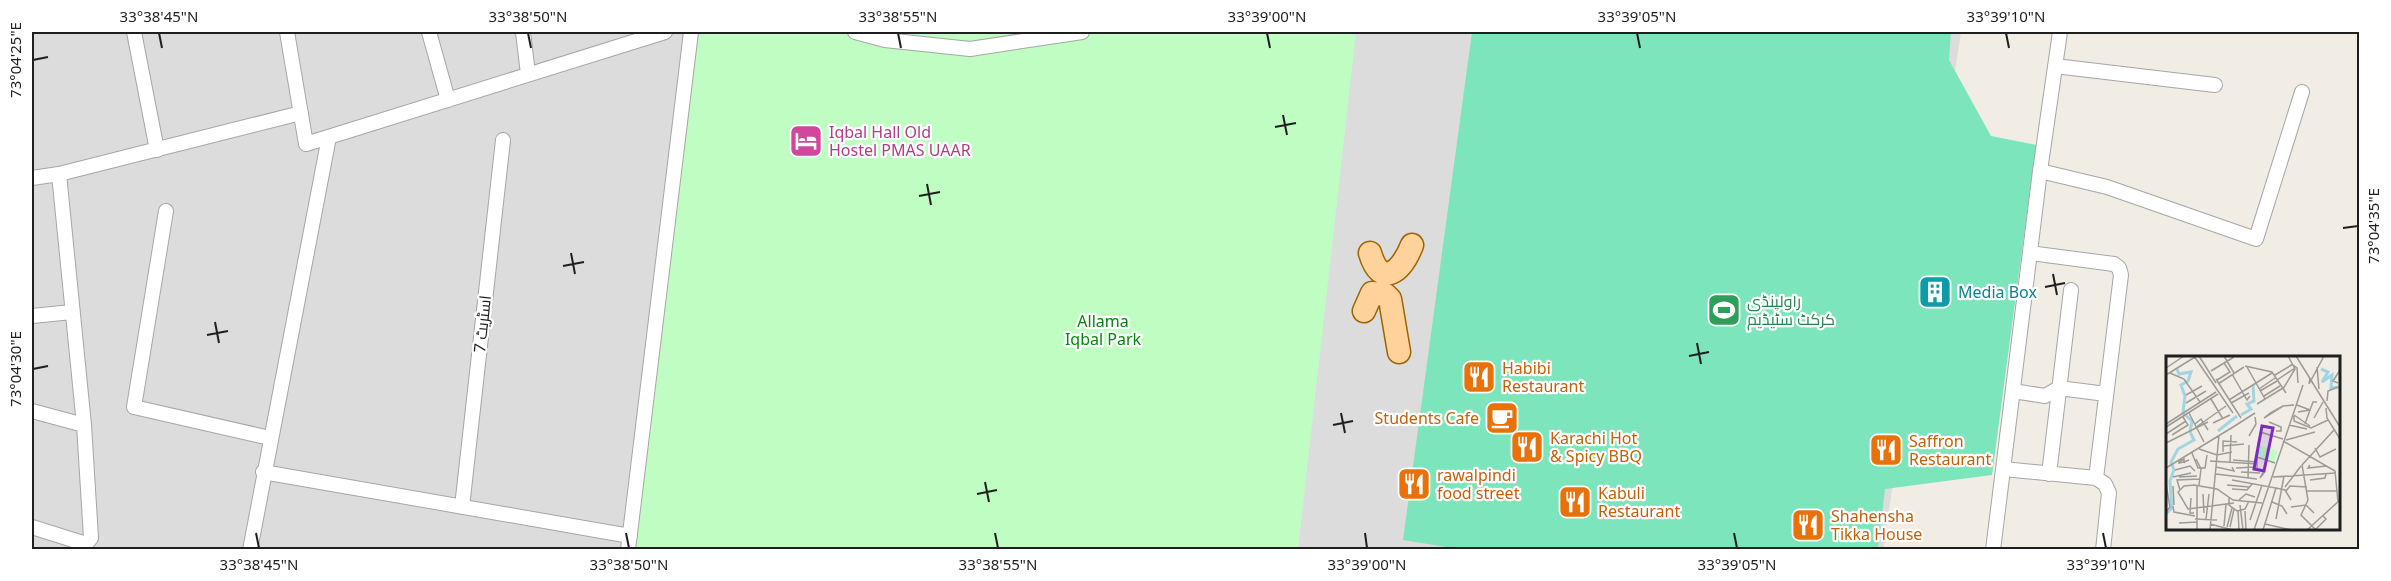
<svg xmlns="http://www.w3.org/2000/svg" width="2391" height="581" viewBox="0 0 2391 581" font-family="'Noto Sans',Cairo,sans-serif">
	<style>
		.residential { fill: #dddcdc }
		.park { fill: #bffdc3 }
		.pitch { fill: #7de5bb }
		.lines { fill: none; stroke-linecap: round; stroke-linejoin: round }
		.street-casing { stroke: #a6a6a6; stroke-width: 16 }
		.primary-casing { stroke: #9b6400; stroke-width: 25 }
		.street { stroke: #fff; stroke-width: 14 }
		.primary { stroke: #ffd29c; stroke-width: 22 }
		.ticks { fill: none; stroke: #1f1f1f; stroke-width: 2 }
		.labels { text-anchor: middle; stroke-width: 4.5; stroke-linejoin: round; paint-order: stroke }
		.hotel-label { font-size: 16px; fill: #b23c85; stroke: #fff; text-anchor: start }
		.culture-label { font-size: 16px; fill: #0d838f; stroke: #fff; text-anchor: start }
		.leisure-label { font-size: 16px; fill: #27864d; stroke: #fff; text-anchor: start }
		.park-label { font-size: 16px; fill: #03870c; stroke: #fff }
		.street-label { font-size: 16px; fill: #1f1f1f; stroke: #fff }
		.food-label { font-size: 16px; fill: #c56008; stroke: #fff; text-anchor: start }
		.inset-river { fill: none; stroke: #a2d4e1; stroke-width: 3 }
		.inset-road { fill: none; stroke: #9d9b96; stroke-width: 1.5 }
		.view { fill: #7b2cbf; fill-opacity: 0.15; stroke: #7b2cbf; stroke-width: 3 }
		.inset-edge { fill: none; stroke: #1f1f1f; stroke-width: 3 }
		.neatline { fill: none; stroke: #1f1f1f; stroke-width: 2 }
		.ticks-label { font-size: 15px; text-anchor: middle; fill: #1f1f1f }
	</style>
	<rect width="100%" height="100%" fill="#f1ede5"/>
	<path class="residential" d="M 32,32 L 1961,32 L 1883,550 L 32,549 Z"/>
	<path class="park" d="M 691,32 L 1356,32 L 1298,549 L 629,550 Z"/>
	<path class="pitch" d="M 1472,32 L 1951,32 L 1949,60 L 1991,136 L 2036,145 L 1992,475 L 1885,489 L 1878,549 L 1464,550 L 1403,540 Z"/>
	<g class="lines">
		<g class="street-casing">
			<path id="street" d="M 134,32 L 157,150
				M 287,32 L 306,144 L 665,32
				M 429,32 L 448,100
				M 523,32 L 528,74
				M 855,32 L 885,40 L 970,49 L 1082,32
				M 2055,66 L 2215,85
				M 2040,171 L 2107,187 L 2256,239 L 2302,92
				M 32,178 L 59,174
				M 166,211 L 134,407 L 270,438
				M 2030,253 L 2114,264 L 2119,268 L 2121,275 L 2096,478
				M 32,316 L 72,312
				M 2013,391 L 2045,396 L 2059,388 L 2106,394
				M 32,411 L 84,425
				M 2003,469 L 2096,478 L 2105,484 L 2109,493 L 2103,550
				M 263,472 L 630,536
				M 2049,474 L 2071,290
				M 462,507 L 503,140
				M 32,527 L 86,544 L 91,538 L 84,425 L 59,174 L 301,113
				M 250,550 L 329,137
				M 628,550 L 691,32
				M 1993,550 L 2040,171 L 2060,32"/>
		</g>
		<g class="primary-casing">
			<path id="primary" d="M 1370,253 C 1381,290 1402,271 1412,245
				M 1364,311 L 1372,293 L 1386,295 L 1390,299 L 1399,352"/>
		</g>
		<use href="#street" class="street"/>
		<use href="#primary" class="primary"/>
	</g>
	<path class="ticks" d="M 159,33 L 162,48M 528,33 L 531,48M 898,33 L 901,48M 1267,33 L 1270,48M 1637,33 L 1640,48M 2006,33 L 2009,48M 33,60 L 48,57M 1283,115 L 1287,135M 1275,127 L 1296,123M 927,184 L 931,205M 919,196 L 940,192M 2343,228 L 2358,226M 571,253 L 575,274M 563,266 L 584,262M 2053,274 L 2057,295M 2045,287 L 2065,283M 215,322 L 219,343M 207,335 L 228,331M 1697,343 L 1701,364M 1689,356 L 1709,352M 33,369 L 48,366M 1341,413 L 1345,433M 1333,425 L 1353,421M 985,482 L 989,502M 977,494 L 997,490M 256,533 L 259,548M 626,533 L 629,548M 995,533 L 998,548M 1365,533 L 1367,548M 1734,533 L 1737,548M 2103,533 L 2106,548"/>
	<defs>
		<g id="hotel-square" transform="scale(1.725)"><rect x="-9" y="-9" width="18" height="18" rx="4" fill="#d1479c" stroke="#fff"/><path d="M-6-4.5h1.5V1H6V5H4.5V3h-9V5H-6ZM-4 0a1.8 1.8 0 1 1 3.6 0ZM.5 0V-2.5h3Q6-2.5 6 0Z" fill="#fff"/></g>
		<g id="building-square" transform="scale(1.725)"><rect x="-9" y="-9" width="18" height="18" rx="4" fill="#0f9aa8" stroke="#fff"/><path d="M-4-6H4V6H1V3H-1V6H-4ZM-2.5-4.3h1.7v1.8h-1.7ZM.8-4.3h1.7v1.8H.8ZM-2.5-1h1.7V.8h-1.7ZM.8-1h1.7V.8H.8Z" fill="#fff"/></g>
		<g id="stadium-square" transform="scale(1.725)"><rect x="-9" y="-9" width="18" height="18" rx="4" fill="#2e9e5b" stroke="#fff"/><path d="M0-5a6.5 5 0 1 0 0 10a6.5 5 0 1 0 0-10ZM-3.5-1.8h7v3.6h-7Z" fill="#fff"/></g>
		<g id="restaurant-square" transform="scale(1.725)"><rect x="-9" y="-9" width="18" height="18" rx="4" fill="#e8710a" stroke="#fff"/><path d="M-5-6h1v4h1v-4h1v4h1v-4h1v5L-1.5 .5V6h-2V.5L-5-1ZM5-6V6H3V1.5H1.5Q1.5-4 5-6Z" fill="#fff"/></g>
		<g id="cafe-square" transform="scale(1.725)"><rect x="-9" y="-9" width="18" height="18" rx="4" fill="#e8710a" stroke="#fff"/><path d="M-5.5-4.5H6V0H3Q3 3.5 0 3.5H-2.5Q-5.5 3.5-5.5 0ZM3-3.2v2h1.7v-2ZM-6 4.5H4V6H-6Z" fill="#fff"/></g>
	</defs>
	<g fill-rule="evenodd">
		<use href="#hotel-square" x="806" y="141"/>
		<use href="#building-square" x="1935" y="292"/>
		<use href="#stadium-square" x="1724" y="310"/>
		<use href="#restaurant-square" x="1479" y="377"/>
		<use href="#cafe-square" x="1502" y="418"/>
		<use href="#restaurant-square" x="1527" y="447"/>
		<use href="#restaurant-square" x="1886" y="450"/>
		<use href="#restaurant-square" x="1414" y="484"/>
		<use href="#restaurant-square" x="1575" y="502"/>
		<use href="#restaurant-square" x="1808" y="525"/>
	</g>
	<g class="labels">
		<g class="hotel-label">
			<text x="829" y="138">Iqbal Hall Old<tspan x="829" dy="18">Hostel PMAS UAAR</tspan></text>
		</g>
		<g class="culture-label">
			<text x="1958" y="298">Media Box</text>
		</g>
		<g class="leisure-label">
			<text x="1747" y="307">راولپنڈی<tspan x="1747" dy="18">کرکٹ سٹیڈیم</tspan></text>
		</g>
		<g class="park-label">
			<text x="1103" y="327">Allama<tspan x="1103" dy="18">Iqbal Park</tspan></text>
		</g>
		<g class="street-label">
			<text transform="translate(482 324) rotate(-84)" y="6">اسٹریٹ 7</text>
		</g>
		<g class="food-label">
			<text x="1502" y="374">Habibi<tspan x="1502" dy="18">Restaurant</tspan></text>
			<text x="1479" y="424" text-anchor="end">Students Cafe</text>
			<text x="1550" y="444">Karachi Hot<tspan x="1550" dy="18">&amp; Spicy BBQ</tspan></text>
			<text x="1909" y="447">Saffron<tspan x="1909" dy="18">Restaurant</tspan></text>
			<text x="1437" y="481">rawalpindi<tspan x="1437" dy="18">food street</tspan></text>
			<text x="1598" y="499">Kabuli<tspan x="1598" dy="18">Restaurant</tspan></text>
			<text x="1831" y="522">Shahensha<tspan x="1831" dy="18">Tikka House</tspan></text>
		</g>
	</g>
	<g transform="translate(2166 356)">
		<rect width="174" height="174" fill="#f1ede5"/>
		<path d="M 92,89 L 112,95 L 108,107 L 90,101 Z" fill="#bffdc3"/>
		<path class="inset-river" d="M 11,13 L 13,18 L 25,16 L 22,25 L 15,29 L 19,40 L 17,57 L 26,65 L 24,76M 155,13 L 162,16 L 156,26 L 166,19 L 165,32 L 174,31M 75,59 L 85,53 L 81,48 L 88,45 L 87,29M 52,75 L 71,60M 0,158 L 6,152 L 4,125 L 8,114 L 5,106 L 12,93 L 28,84 L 24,76"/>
		<path class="inset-road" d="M 28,0 L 67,57M 33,0 L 50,27M 58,0 L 68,17M 130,0 L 174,71M 127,9 L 131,12 L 132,27M 79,10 L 106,16 L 120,37M 81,11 L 99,43M 151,11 L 153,33M 0,12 L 18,0M 45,15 L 68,1M 4,17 L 18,23 L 34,46M 66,18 L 81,44 L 84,40M 0,19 L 29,1M 109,19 L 127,8M 144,22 L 143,28 L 158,0M 50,23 L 75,62M 51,24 L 64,16 L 58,7M 111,24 L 129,12M 172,27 L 167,25 L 174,14M 52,28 L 78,11M 93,33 L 109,22M 117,33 L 129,13 L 122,0M 94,35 L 111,25M 20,39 L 36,30M 98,40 L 114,30M 45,43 L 57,63M 63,44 L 106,17M 161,45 L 162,35 L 172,31M 20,47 L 40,35M 65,47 L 83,37M 91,48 L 117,32M 127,49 L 117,50 L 104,57 L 98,62 L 117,50 L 128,49M 131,49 L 144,54 L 147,46 L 151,46M 160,52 L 161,62 L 174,83M 132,56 L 144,54 L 139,68M 23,57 L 38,86M 128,59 L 144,70M 128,60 L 128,65 L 145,72 L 162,64M 148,62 L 157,46M 103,66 L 115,71 L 115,75 L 110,75M 47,67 L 64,59M 0,68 L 50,36M 29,68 L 35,63 L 42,74M 123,69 L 141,73M 0,71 L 52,38M 29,72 L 60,50M 64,73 L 89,57M 94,76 L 117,83M 0,78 L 20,65M 6,79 L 22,69 L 17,61M 83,80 L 90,68 L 89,61M 120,84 L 149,76M 117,85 L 169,115 L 172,146M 0,87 L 42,66M 57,90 L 78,88M 149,92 L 154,101 L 170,93M 33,93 L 51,99 L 66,96M 57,96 L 57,85 L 71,86M 26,97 L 32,112 L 39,112 L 41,99M 91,101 L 109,107M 30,103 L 35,113 L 33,129M 67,104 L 91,106M 44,105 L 91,108 L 92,88M 64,106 L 65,79M 19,107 L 18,106 L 18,103 L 13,106 L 13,107 L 18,106 L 23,104M 91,108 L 91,113 L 98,114 L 94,122 L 98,117M 144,109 L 142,112 L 160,110M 50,111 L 68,115 L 66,111M 0,112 L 67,71M 70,112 L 90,111M 9,114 L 24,110 L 29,115M 75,116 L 94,117M 50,118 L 91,123M 7,121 L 25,117M 13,121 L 31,120M 107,121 L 170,117M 82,122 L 83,89M 66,124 L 110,132 L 97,174M 144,124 L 159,122 L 160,118M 61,129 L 83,131M 7,130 L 8,149M 31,130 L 31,174M 119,131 L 135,110M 110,132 L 119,134 L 125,144M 66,133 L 81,134 L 86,128M 14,134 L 11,124 L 34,123M 120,135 L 124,130 L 141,131M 141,135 L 171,135M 37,138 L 38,157M 25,142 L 24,157 L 28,157M 63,142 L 63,149 L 71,155 L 79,153 L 83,145M 73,144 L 80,138 L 89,141M 106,146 L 116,150 L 121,158M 68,147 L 22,153 L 12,136 L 18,130 L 28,129 L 51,133 L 67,144 L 96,147M 74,149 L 77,174M 7,150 L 8,156 L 29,160M 125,151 L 140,149 L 148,157M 72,154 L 73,174M 79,155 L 80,174M 0,156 L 4,151 L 0,128M 29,163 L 51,164M 40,163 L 43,138M 110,163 L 118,120M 84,164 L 96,129M 13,167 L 31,166M 44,168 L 67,174M 99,168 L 125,174M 58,170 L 60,148M 61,171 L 66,152M 64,171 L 68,153M 150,173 L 160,163 L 157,160M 44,174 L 53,79M 88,174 L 137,29M 141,174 L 174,144M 150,174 L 135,159 L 142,144 L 136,109 L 168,74"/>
		<path class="view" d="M 96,70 L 107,72 L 98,115 L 88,113 Z"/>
		<rect width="174" height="174" class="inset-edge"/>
	</g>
	<rect width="2391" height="581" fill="none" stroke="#ffffff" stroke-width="66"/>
	<rect x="33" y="33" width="2325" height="515" class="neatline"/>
	<g class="ticks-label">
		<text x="159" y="22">33°38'45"N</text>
		<text x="528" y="22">33°38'50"N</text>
		<text x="898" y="22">33°38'55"N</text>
		<text x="1267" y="22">33°39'00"N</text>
		<text x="1637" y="22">33°39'05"N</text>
		<text x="2006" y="22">33°39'10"N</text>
		<text transform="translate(16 60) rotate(-90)" y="5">73°04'25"E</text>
		<text transform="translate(2374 226) rotate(-90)" y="5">73°04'35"E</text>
		<text transform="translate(16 369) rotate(-90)" y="5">73°04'30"E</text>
		<text x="259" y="570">33°38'45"N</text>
		<text x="629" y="570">33°38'50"N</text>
		<text x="998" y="570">33°38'55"N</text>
		<text x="1367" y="570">33°39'00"N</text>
		<text x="1737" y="570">33°39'05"N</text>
		<text x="2106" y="570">33°39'10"N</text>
	</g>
</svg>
